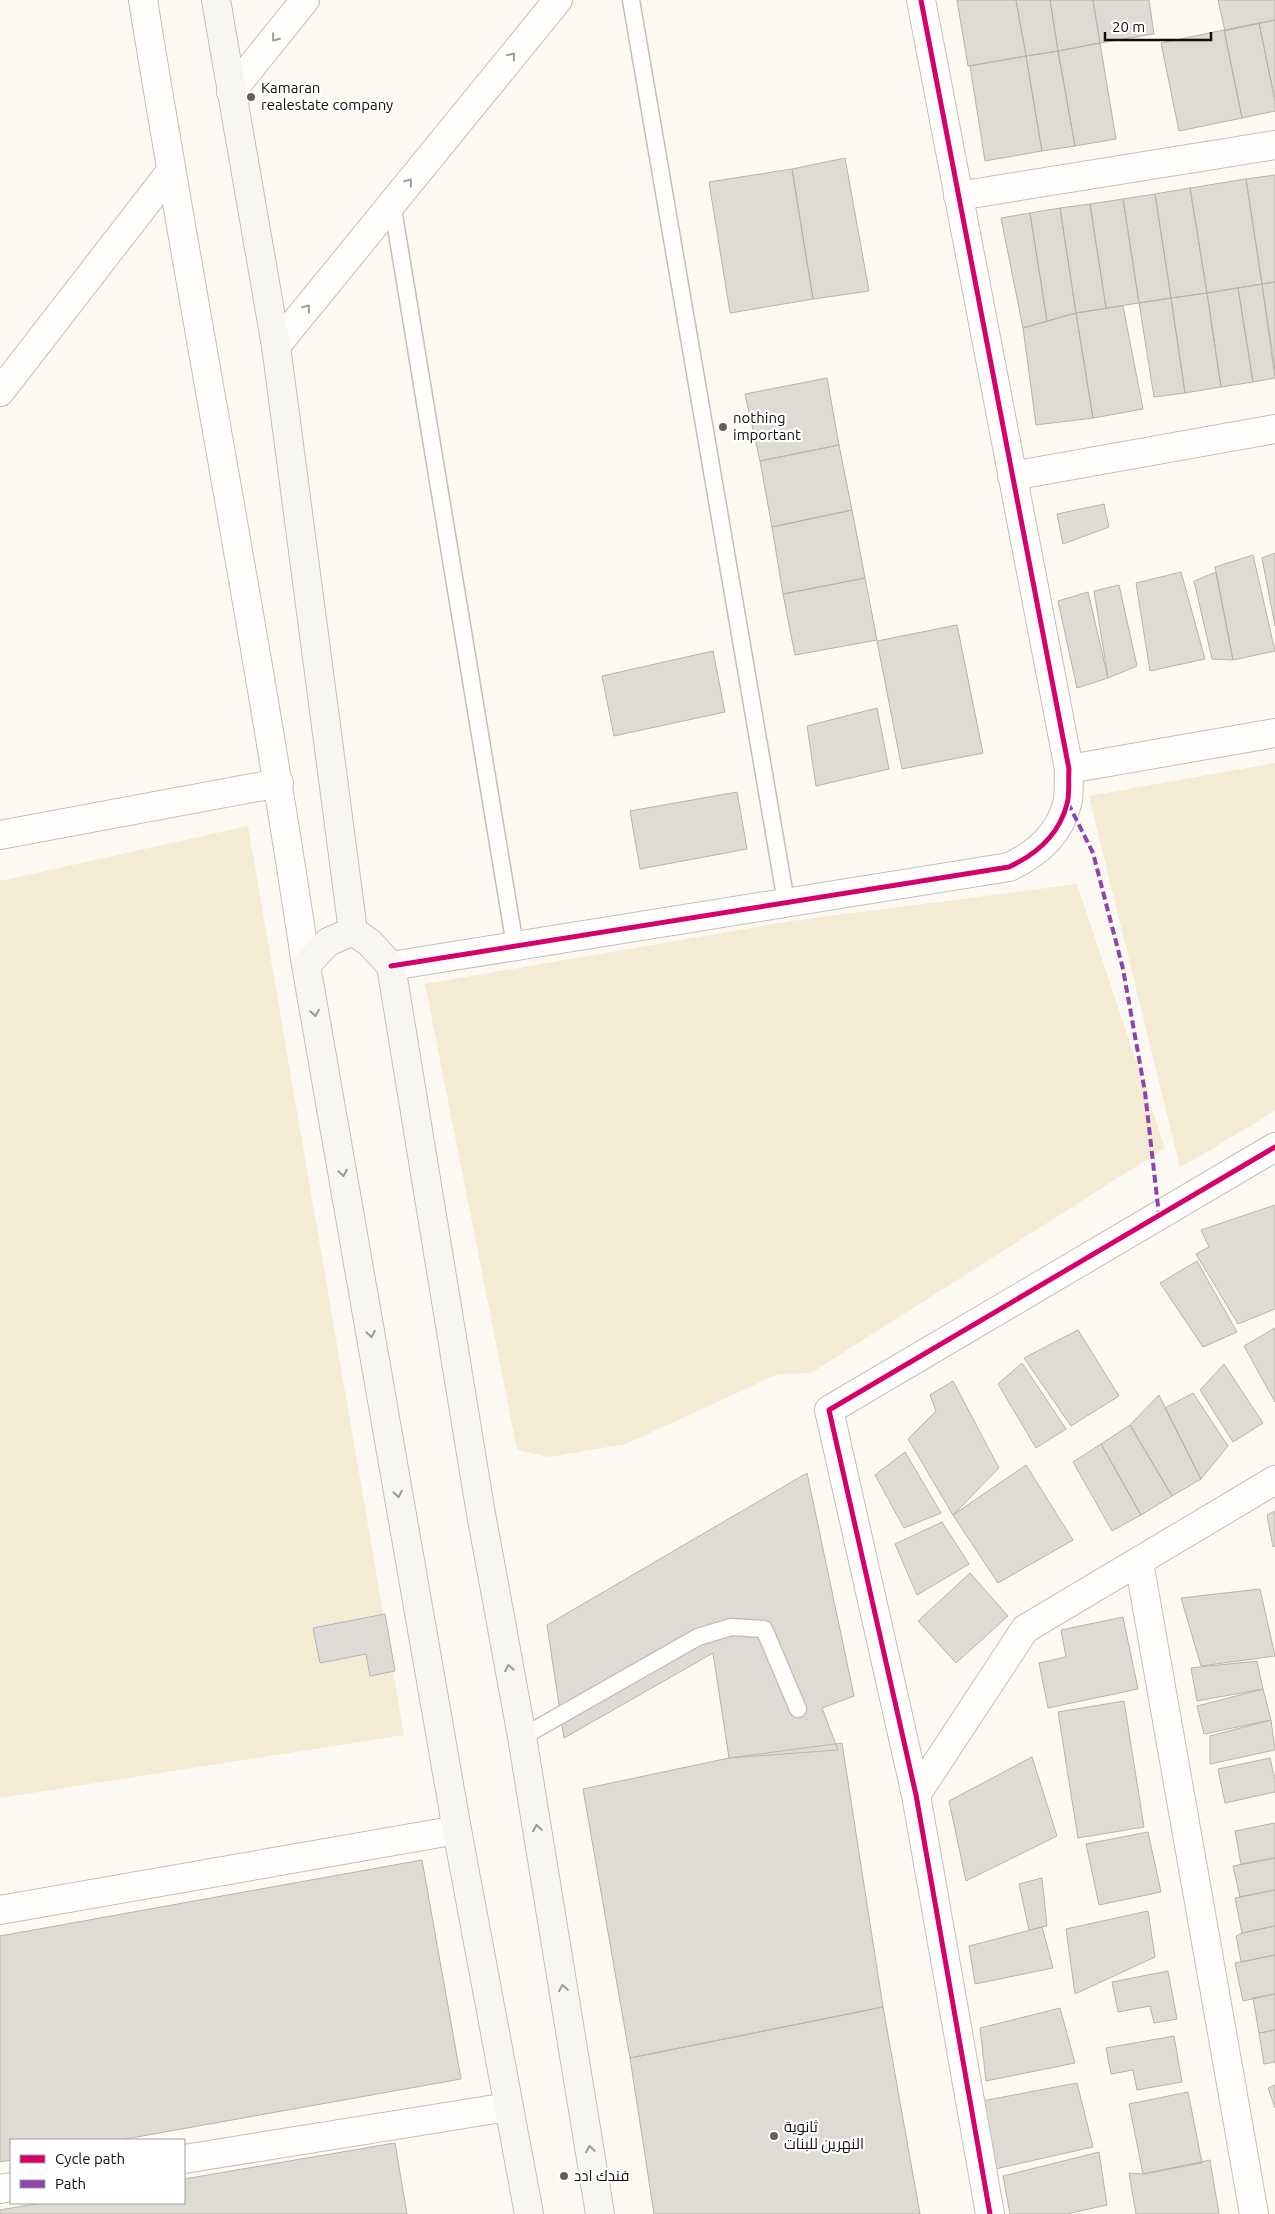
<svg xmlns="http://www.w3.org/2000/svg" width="1275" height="2214" viewBox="0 0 1275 2214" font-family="Ubuntu,Cairo,sans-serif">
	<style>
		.green { fill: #f5ebd4 }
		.building { fill: #dedbd5; stroke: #b7b4af }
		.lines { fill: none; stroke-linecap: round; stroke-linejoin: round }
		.lane-casing { stroke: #c3c0bb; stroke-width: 19 }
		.street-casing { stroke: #c3c0bb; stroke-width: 30 }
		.secondary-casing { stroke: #c3c0bb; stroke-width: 30 }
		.lane { stroke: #fffefd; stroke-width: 16 }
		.street { stroke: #fffefd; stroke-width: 28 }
		.secondary { stroke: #f8f6f2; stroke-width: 28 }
		.quiet { stroke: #8e44ad; stroke-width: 4; stroke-dasharray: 8 4; stroke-linecap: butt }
		.cycleway-casing { stroke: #fff; stroke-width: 8 }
		.cycleway { stroke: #d6006c; stroke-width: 5 }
		.oneway { stroke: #9f9e9c }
		.oneway2 { stroke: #9b9995 }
		.poi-dot { fill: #63605b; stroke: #fff; stroke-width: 2 }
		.labels { text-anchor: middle; stroke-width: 4.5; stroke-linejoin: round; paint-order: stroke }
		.poi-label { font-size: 15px; fill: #100e0a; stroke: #fff; text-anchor: start }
	</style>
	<rect width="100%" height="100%" fill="#fcf9f2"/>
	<path class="green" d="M 1275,763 L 1275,1111 L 1180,1168 L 1089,796 Z
		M 248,826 L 404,1735 L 0,1798 L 0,881 Z
		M 1077,884 L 1165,1148 L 811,1373 L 778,1374 L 626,1444 L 549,1457 L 517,1450 L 425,984 L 791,921 Z"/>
	<path class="building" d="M 957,0 L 1016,0 L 1026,56 L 968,66 Z
		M 1016,0 L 1050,0 L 1058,51 L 1026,56 Z
		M 1050,0 L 1093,0 L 1100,43 L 1058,51 Z
		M 1093,0 L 1149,0 L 1154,34 L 1100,43 Z
		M 1218,0 L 1275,0 L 1275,20 L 1225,31 Z
		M 1275,20 L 1275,101 L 1259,23 Z
		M 1259,23 L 1275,101 L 1275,111 L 1242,118 L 1224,30 Z
		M 1224,30 L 1242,118 L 1179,131 L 1161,43 Z
		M 1100,43 L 1116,139 L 1075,146 L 1058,51 Z
		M 1058,51 L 1075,146 L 1042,151 L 1026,56 Z
		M 1026,56 L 1042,151 L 985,161 L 970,66 Z
		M 845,158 L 869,291 L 813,299 L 792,169 Z
		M 792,169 L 813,299 L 730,313 L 709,182 Z
		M 1275,175 L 1275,282 L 1262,284 L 1246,179 Z
		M 1246,179 L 1262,284 L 1207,293 L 1190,188 Z
		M 1190,188 L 1207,293 L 1171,298 L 1155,194 Z
		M 1155,194 L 1171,298 L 1139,303 L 1123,199 Z
		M 1123,199 L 1139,303 L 1106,308 L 1090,204 Z
		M 1090,204 L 1106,308 L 1076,313 L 1060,208 Z
		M 1060,208 L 1076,313 L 1047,321 L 1030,213 Z
		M 1030,213 L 1047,321 L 1023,328 L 1001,218 Z
		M 1275,282 L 1275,370 L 1262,284 Z
		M 1262,284 L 1275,378 L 1253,382 L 1238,288 Z
		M 1238,288 L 1253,382 L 1221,387 L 1207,293 Z
		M 1207,293 L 1221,387 L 1185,393 L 1171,298 Z
		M 1171,298 L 1185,393 L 1154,397 L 1139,303 Z
		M 1123,306 L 1143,409 L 1093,418 L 1076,313 Z
		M 1076,313 L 1093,418 L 1036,425 L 1023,328 Z
		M 827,378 L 839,445 L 760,461 L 745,394 Z
		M 839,445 L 852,510 L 772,527 L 760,461 Z
		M 1104,504 L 1109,527 L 1063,544 L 1057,514 Z
		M 852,510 L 865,578 L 783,594 L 772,527 Z
		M 1275,553 L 1275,626 L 1262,558 Z
		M 1253,555 L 1275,651 L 1233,660 L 1215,567 Z
		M 1181,572 L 1205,659 L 1150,671 L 1136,583 Z
		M 1216,572 L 1233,660 L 1212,659 L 1194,581 Z
		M 865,578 L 877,640 L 795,655 L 783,594 Z
		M 1119,585 L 1137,666 L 1108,678 L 1094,591 Z
		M 1088,592 L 1108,678 L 1077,688 L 1058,601 Z
		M 957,625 L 983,753 L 902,769 L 877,641 Z
		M 713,651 L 725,712 L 614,736 L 602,676 Z
		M 877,708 L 889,769 L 816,786 L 807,726 Z
		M 737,792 L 747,849 L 640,869 L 630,811 Z
		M 1275,1205 L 1275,1309 L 1238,1324 L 1196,1254 L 1209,1247 L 1201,1230 Z
		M 1197,1261 L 1237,1332 L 1203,1347 L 1160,1283 Z
		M 1275,1328 L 1275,1402 L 1244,1346 Z
		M 1078,1330 L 1119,1396 L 1071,1426 L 1024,1358 Z
		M 1022,1363 L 1066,1429 L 1036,1448 L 998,1384 Z
		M 1224,1364 L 1263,1423 L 1233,1442 L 1200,1390 Z
		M 953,1381 L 999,1468 L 953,1515 L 908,1439 L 936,1411 L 930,1395 Z
		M 1193,1393 L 1228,1446 L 1201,1479 L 1165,1408 Z
		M 1159,1395 L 1201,1479 L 1172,1496 L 1130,1425 Z
		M 1130,1425 L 1172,1496 L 1141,1515 L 1101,1444 Z
		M 1101,1444 L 1141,1515 L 1112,1531 L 1073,1462 Z
		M 905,1452 L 941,1513 L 904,1528 L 875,1475 Z
		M 1026,1465 L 1073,1540 L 998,1583 L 953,1515 Z
		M 807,1473 L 854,1696 L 822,1708 L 838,1750 L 729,1758 L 713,1653 L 564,1738 L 547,1625 Z
		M 1275,1511 L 1275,1546 L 1273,1547 L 1267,1515 Z
		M 942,1522 L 969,1564 L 917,1595 L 895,1544 Z
		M 970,1573 L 1008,1616 L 956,1663 L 918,1621 Z
		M 1260,1589 L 1275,1656 L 1201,1666 L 1181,1598 Z
		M 385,1614 L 395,1671 L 370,1676 L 366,1654 L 320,1663 L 313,1628 Z
		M 1123,1617 L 1138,1689 L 1048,1708 L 1039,1663 L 1066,1657 L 1061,1630 Z
		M 1257,1661 L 1263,1689 L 1197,1701 L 1191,1668 Z
		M 1263,1689 L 1271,1720 L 1204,1734 L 1197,1706 Z
		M 1124,1701 L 1144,1827 L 1078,1838 L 1058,1712 Z
		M 1271,1720 L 1275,1750 L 1210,1764 L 1210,1736 Z
		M 842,1743 L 883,2007 L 630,2058 L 583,1789 L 729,1758 Z
		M 1032,1757 L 1057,1836 L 966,1881 L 949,1801 Z
		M 1270,1758 L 1275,1780 L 1275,1792 L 1225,1803 L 1218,1769 Z
		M 1275,1823 L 1275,1858 L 1241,1864 L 1235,1831 Z
		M 1148,1832 L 1161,1892 L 1099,1905 L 1086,1844 Z
		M 1275,1858 L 1275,1890 L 1240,1897 L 1233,1866 Z
		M 422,1860 L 461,2079 L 120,2140 L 11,2140 L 11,2160 L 0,2162 L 0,1936 Z
		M 1042,1878 L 1047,1926 L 1029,1930 L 1019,1884 Z
		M 1275,1890 L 1275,1926 L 1242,1933 L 1235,1898 Z
		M 1148,1911 L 1155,1957 L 1075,1994 L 1066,1929 Z
		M 1275,1926 L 1275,1955 L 1241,1962 L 1236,1936 L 1242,1933 Z
		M 1042,1927 L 1053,1968 L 975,1984 L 969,1946 Z
		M 1275,1955 L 1275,1994 L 1243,2001 L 1235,1963 Z
		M 1168,1971 L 1177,2019 L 1154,2023 L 1150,2006 L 1118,2012 L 1112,1982 Z
		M 1275,1994 L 1275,2030 L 1259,2033 L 1253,1998 Z
		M 883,2007 L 920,2214 L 654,2214 L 630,2058 Z
		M 1060,2008 L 1075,2063 L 986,2081 L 980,2028 Z
		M 1275,2030 L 1275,2062 L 1264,2064 L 1259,2033 Z
		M 1174,2036 L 1182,2082 L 1137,2090 L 1133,2070 L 1111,2074 L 1106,2048 Z
		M 1077,2083 L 1093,2147 L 995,2169 L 982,2101 Z
		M 1275,2085 L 1275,2108 L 1268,2088 Z
		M 1188,2092 L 1202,2163 L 1143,2174 L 1129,2104 Z
		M 395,2143 L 407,2214 L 0,2214 L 0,2210 L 41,2203 L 184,2203 L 184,2179 Z
		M 1099,2152 L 1107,2205 L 1067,2214 L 1010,2214 L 1003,2176 Z
		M 1210,2160 L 1219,2214 L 1136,2214 L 1129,2173 L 1143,2174 Z"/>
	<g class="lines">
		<g class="lane-casing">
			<path id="lane" d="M 631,0 L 786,902
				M 392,203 L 515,946
				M 522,1737 L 698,1637 L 731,1627 L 764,1629 L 798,1709"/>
		</g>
		<g class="street-casing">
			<path id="street" d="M 143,0 C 195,322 258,642 306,965
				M 231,92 L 305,0
				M 958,196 L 1275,145
				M 276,346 L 558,0
				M 0,392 L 171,171
				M 1012,476 L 1275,429
				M 1069,769 L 1275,733
				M 0,835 L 279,783
				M 391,966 L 1009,867 C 1037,854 1059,835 1067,804 C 1070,794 1068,780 1069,769 L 921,0
				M 1139,1562 L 1254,2214
				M 916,1795 L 1025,1629 L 1275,1480
				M 0,1910 L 457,1830
				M 184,2159 L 508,2107
				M 0,2189 L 11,2187
				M 990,2214 L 916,1795 L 829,1410 L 1275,1147"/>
		</g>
		<g class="secondary-casing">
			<path id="secondary" d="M 216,0 L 276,346 L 353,931 L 370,943 L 391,966 L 480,1508 L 522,1737 L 600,2214
				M 353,931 L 328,942 L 306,965 L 457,1830 L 529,2214"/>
		</g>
		<use href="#lane" class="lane"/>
		<use href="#street" class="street"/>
		<use href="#secondary" class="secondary"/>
		<path class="quiet" d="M 1068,803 L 1093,853 L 1123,969 L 1145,1092 L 1159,1215"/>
		<g class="cycleway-casing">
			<path id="cycleway" d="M 391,966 L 1009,867 C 1037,854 1059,835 1067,804 C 1070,794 1068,780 1069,769 L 921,0
				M 990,2214 L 916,1795 L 829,1410 L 1275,1147"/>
		</g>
		<use href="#cycleway" class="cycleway"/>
	</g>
	<defs><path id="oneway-chevron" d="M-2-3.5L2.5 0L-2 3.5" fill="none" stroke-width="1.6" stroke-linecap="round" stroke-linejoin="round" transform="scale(1.25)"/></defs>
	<g class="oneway">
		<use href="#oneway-chevron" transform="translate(275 38) rotate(129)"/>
		<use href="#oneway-chevron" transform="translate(512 56) rotate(-51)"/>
		<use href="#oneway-chevron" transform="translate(409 182) rotate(-51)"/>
		<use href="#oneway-chevron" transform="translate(307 308) rotate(-51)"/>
	</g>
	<g class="oneway2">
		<use href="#oneway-chevron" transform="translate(315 1013) rotate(80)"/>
		<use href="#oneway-chevron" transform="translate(343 1173) rotate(80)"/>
		<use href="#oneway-chevron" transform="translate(371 1334) rotate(80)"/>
		<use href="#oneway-chevron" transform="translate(398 1494) rotate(80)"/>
		<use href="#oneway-chevron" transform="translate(509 1668) rotate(-100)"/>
		<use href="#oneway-chevron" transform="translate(537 1828) rotate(-99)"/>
		<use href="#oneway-chevron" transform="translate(563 1988) rotate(-99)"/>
		<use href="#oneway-chevron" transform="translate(590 2149) rotate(-99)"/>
	</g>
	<g class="poi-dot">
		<circle cx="251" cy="97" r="5"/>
		<circle cx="723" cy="427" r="5"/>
		<circle cx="774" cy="2136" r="5"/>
		<circle cx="564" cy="2176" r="5"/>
	</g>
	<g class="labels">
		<g class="poi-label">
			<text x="261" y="93">Kamaran<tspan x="261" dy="17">realestate company</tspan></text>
			<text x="733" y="423">nothing<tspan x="733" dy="17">important</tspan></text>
			<text x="784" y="2132">ثانوية<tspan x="784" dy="17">النهرين للبنات</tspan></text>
			<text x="574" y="2181">فندك ادد</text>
		</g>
	</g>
	<rect x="10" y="2139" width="175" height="65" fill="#ffffff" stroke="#9f9f9d"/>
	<rect x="20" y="2155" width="25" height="8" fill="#d6006c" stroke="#9f9f9d"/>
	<text x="55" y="2164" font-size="15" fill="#100e0a">Cycle path</text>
	<rect x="20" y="2180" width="25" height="8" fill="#8e44ad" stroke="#9f9f9d"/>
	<text x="55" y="2189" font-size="15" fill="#100e0a">Path</text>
	<path d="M1105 32v8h106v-8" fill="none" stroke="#100e0a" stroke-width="2.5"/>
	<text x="1112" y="32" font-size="15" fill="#100e0a" stroke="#ffffff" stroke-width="4" paint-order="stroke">20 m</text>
</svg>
